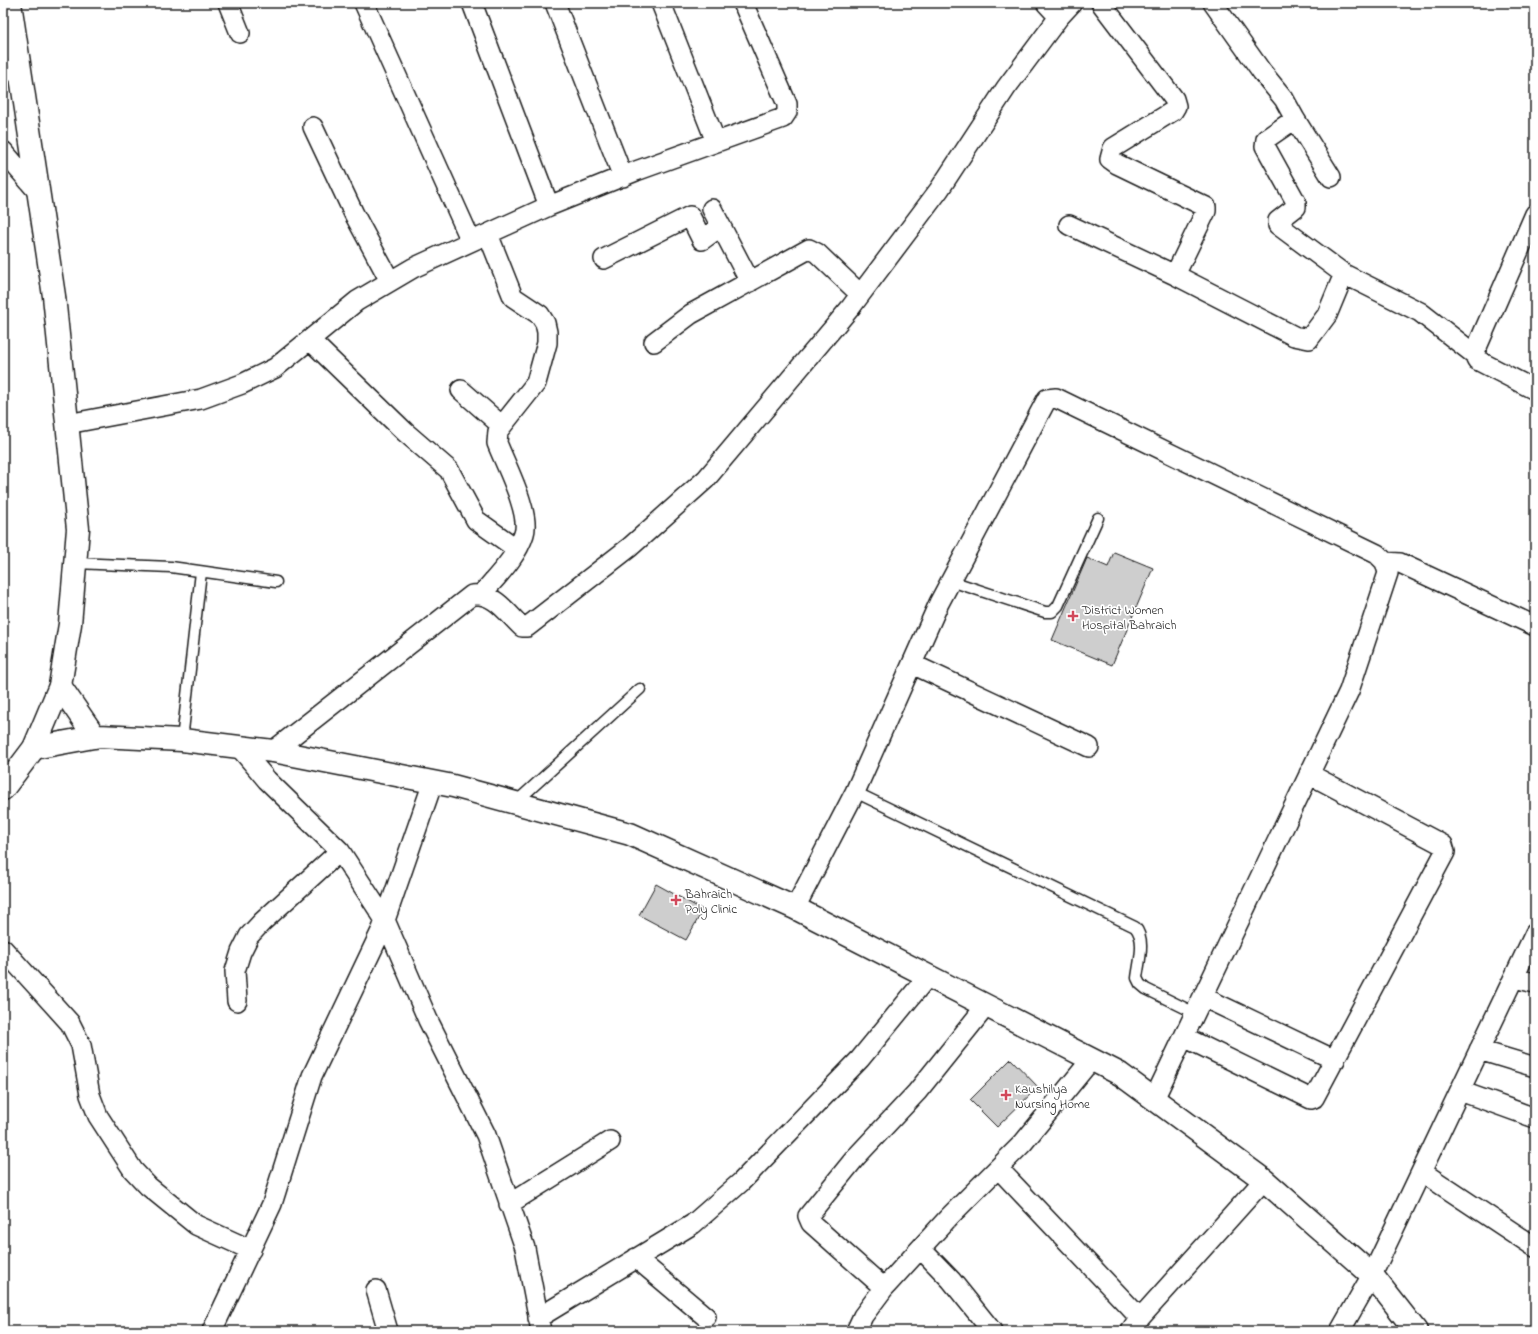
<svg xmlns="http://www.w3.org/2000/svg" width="1538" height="1334" viewBox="0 0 1538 1334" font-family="'Indie Flower',sans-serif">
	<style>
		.building { fill: #cecece; stroke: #1c1c1c }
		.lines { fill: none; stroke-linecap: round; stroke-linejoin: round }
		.service-casing { stroke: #1c1c1c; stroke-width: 13 }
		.minor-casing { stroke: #1c1c1c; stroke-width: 22 }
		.secondary-casing { stroke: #1c1c1c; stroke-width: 25 }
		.primary-casing { stroke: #1c1c1c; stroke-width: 25 }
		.service { stroke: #fff; stroke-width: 10 }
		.minor { stroke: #fff; stroke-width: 19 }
		.secondary { stroke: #fff; stroke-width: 22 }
		.primary { stroke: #fff; stroke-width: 22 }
		.poi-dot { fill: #d1495b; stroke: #fff; stroke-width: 1.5 }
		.labels { text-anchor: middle; stroke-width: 3.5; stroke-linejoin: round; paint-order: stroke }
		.poi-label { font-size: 13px; fill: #1c1c1c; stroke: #fff; text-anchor: start }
	</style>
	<rect width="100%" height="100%" fill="#fff"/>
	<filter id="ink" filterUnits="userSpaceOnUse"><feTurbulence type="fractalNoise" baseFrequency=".025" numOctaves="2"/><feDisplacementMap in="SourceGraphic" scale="8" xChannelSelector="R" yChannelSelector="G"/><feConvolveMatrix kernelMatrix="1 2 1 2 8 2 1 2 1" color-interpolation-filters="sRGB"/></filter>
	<g filter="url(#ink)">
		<path class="building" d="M 1114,552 L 1153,568 L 1112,665 L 1052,640 L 1087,558 L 1108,567 Z
			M 656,884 L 703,910 L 686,940 L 639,915 Z
			M 1011,1059 L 1038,1087 L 997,1127 L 970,1100 Z"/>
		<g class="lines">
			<g class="service-casing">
				<path id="service" d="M 3,71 L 22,81
					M 75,563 L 171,567 L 276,582
					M 951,581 L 1045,612 L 1052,612 L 1058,606 L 1098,518
					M 182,740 L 201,572
					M 855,792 L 1135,927 C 1146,939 1139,962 1137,978 L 1140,984 L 1146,989 L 1195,1013
					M 515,803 L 640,689"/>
			</g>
			<g class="minor-casing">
				<path id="minor" d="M 228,3 L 240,33
					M 364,3 L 471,241
					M 472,3 L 549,206
					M 555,3 L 623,177
					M 661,3 L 716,142
					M 1101,3 L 1174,99 L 1176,106 L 1173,111 L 1113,148 L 1110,159 L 1117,164 L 1206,207 L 1206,211 L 1175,275
					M 1213,3 L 1262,72 L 1284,99 L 1295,119 L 1331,177
					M 1059,17 L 1072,3
					M 1295,119 L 1266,139 L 1265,146 L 1296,202 L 1296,207 L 1278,221 L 1278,225 L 1344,274 L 1420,312 L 1474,354
					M 313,127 L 354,214 L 390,281
					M 3,151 L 39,193
					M 712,209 L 750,282
					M 1535,214 L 1474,354 L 1477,360 L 1535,390
					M 1069,225 L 1175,275 L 1294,336 L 1309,339 L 1327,315 L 1344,274
					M 604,259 L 690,216 L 702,240 L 721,226
					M 310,340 L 405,432 L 449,470 L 476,520 L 517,549
					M 654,342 L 691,314 L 809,249 L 817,253 L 860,294
					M 461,390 L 502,426
					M 67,424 L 201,399 L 242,384 L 275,368 L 357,301 L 413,268 L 549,206 L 636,171 L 783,118 L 787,112 L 787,104 L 743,3
					M 1385,562 L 1400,563 L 1535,626
					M 482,594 C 497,576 517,557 524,534 C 531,513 505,464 497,443 L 498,431 L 536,383 L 547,343 L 547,332 L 545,323 L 540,315 L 513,297 L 488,234
					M 912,664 L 1089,747
					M 240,748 L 267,780 L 340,851 L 385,920 L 428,1020 L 486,1135 L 525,1248 L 541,1331
					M 273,751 L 472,595 C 495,593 506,612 522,627 L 527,627 L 630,547 L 706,479 L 851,307 L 939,190 L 1006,88 L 1059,17 L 1046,3
					M 795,908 L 855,792 L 939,603 L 1047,399 L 1056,398 L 1377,554 L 1385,562 L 1388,573 L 1349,691 L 1154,1099
					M 3,949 L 70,1023 L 81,1045 L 90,1095 L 98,1116 L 133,1170 L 148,1186 L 196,1225 L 251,1250
					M 1514,978 L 1535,983
					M 1203,997 L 1335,1060
					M 237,1001 L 235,971 L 241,952 L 249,936 L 262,922 L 340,851
					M 1184,1037 L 1311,1099 L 1314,1098 L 1445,852 L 1443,845 L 1309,774
					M 1479,1050 L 1535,1067
					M 1460,1091 L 1535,1118
					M 998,1168 L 1140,1318
					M 1422,1172 L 1535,1247
					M 509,1204 L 610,1141
					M 921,1249 L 951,1280 L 992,1331
					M 636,1258 L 706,1317
					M 884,1288 L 811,1223 L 808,1216 L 856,1157 L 917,1092 L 986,1006
					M 376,1290 L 388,1331
					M 538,1318 L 693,1224 L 741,1182 L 860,1059 L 928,976
					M 212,1331 L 272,1204 L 312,1076 L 382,929 L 433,782
					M 856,1331 L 863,1316 L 884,1288 L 950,1216 L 1023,1143 L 1091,1060
					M 1131,1331 L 1140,1318 L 1264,1180
					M 1340,1331 L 1372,1275 L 1535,933"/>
			</g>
			<g class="secondary-casing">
				<path id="secondary" d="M 60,686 L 95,737
					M 34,748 L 99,736 L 182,740 L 273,751 L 453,786 L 630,834 L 795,908 L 1120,1074 L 1264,1180 L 1372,1275 L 1416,1331"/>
			</g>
			<g class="primary-casing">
				<path id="primary" d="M 3,789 L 34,748 L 60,686 L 70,624 L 78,529 L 54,296 L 10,3"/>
			</g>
			<use href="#service" class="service"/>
			<use href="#minor" class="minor"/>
			<use href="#secondary" class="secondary"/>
			<use href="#primary" class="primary"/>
		</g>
	</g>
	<g class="poi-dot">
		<path d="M1071 610h4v4h4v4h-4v4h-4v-4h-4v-4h4z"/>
		<path d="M674 894h4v4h4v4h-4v4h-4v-4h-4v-4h4z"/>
		<path d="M1004 1089h4v4h4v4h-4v4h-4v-4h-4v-4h4z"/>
	</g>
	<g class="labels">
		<g class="poi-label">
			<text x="1082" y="614">District Women<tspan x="1082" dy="15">Hospital Bahraich</tspan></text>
			<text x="685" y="898">Bahraich<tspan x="685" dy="15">Poly Clinic</tspan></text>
			<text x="1015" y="1093">Kaushilya<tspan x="1015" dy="15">Nursing Home</tspan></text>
		</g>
	</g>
	<rect width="1538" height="1334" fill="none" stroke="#fff" stroke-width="16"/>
	<rect x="8" y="8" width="1522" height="1318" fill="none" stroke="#1c1c1c" stroke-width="1.5" filter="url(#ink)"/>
</svg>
